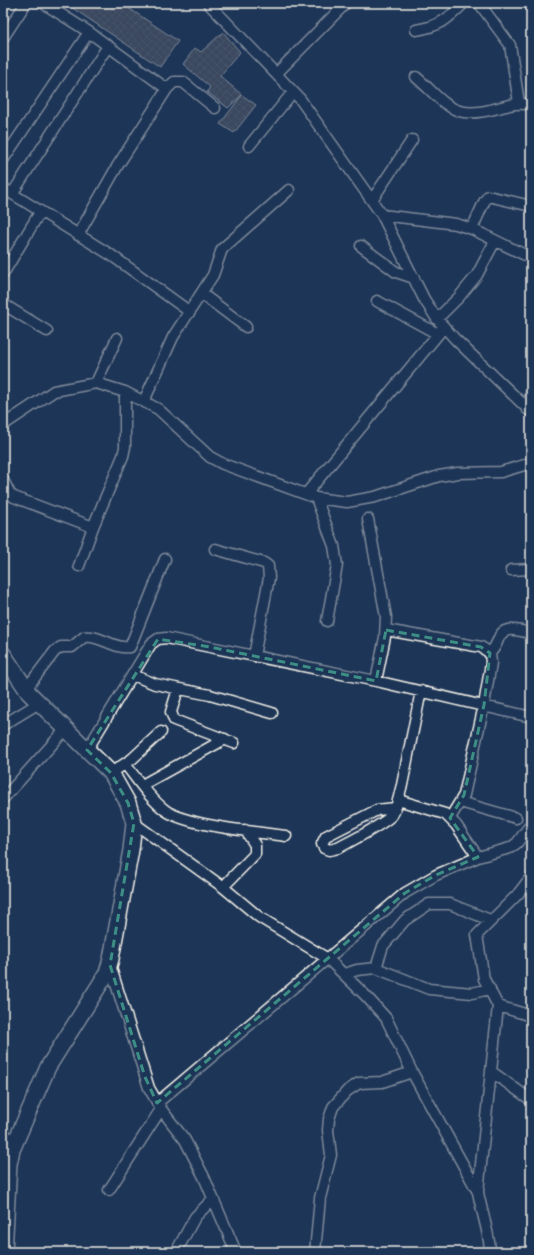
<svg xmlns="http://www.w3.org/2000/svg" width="534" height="1255" viewBox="0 0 534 1255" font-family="'Indie Flower',sans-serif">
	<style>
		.building { fill: url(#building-cross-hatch); stroke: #f4f1e8 }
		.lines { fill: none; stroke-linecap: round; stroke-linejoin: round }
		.street-casing { stroke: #f4f1e8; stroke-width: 13 }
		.secondary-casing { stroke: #f4f1e8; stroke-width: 18 }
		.street { stroke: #1d3557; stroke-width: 10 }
		.secondary { stroke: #1d3557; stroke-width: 15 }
		.marked { fill: none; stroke: #3d8f86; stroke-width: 3; stroke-dasharray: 8 5; stroke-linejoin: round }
	</style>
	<defs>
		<pattern id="building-cross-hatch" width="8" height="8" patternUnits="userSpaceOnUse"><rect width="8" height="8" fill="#5f6169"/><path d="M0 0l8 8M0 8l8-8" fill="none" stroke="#77787e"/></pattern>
	</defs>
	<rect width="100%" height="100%" fill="#1d3557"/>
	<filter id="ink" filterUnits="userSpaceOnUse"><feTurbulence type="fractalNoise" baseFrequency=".025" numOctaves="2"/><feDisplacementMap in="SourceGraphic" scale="8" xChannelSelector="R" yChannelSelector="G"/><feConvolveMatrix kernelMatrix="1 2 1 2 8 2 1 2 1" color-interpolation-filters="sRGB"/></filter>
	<g filter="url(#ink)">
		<path class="building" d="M 65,3 L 121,3 L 178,41 L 160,67 Z
			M 223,32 L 240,52 L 220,76 L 242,95 L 228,108 L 207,92 L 210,87 L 183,64 L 195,48 L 201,52 Z
			M 242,95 L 256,105 L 234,133 L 220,124 Z"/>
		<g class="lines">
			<g class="street-casing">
				<path id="street" d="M 208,3 L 300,99 L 382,215 L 424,299 L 437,319 L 455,339 L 531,412
					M 479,3 L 510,45 L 519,103
					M 416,30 C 440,26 447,20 464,3
					M 3,38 L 26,3
					M 276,74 L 346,3
					M 416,77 C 448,105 452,121 498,108 C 509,105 519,102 531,105
					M 167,89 L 174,82 L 183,82 L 215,108
					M 249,146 L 293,92
					M 3,160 L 89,32 L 43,3
					M 3,188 L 111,255 L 190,312
					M 12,194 L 108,46
					M 372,200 L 412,140
					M 382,215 L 456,224 L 472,229 L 531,258
					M 472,229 L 484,202 L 488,196 L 531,206
					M 78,235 L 118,165 L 167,89 L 89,32
					M 361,246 L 396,272 L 414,278
					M 3,274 L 40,212
					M 202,294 L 246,327
					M 377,301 L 438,334
					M 3,304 L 47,331
					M 437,319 L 459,297 L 477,275 L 495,241
					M 96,383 L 117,338
					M 144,401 L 173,337 L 213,275 L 222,249 L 289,190
					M 527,409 L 531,393
					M 3,425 L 54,391 L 96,383 L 125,392 L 158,409 L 210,457 L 223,464 L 316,498 L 347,502 L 375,497 L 439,476 L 458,473 L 501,472 L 531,463
					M 3,480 L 10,494 L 14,497 L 93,527
					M 306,494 L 444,327
					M 316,498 L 334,546 L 337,565 L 327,621
					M 368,519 L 386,617 L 385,637 L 376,681
					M 215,549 L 264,563 L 268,566 L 269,578 L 254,656
					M 79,566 L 93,527 L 123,456 L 125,447 L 125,392
					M 511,570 L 531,569
					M 386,630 L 481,647 L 490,653 L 491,663 L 484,705 L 464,795 L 450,818
					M 490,653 C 494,649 496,645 498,640 C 503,624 518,631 531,633
					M 133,675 L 155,684 L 210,695 L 272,713
					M 26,689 L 55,651 L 61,647 L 72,647 L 84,637 C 100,634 114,650 130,647 L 165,559
					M 178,689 L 171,712 L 174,720 L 234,743
					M 3,725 L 39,703
					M 87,750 L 151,644 L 158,639 L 166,638 L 376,681 L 531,717
					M 125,764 C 137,779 149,798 165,810 C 186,826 257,832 286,836
					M 111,773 L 132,759 L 161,732
					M 142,785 L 225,739
					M 3,799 L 66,729
					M 398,800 L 445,814 L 456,825 L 478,857
					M 460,802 L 516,818
					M 395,808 L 377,810 L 326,836 L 322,844 L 324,848 L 329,850 L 338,848 C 351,841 383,825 392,815 C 398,807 399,794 402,785 L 421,691
					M 134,823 L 223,887 L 259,917 L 328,959 L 365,995 L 386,1018 L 412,1072 L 478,1192
					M 223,887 L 255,854 L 255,845 L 245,830
					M 110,965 L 149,1088 L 161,1109 L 185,1140 L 204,1177 L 236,1252
					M 376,968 L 383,946 L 405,920 L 429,904 L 450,904 L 490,920
					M 345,974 L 357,970 L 376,968 L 429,989 L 472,993 L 490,989
					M 498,1006 L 525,1014 L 531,1018
					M 492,1072 L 531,1100
					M 157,1103 L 405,893 L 436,875 L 478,857 L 510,848 L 517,843 L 531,824
					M 3,1133 L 14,1143
					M 109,1190 L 161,1109
					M 176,1252 L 195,1217 L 213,1199
					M 315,1252 L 320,1198 L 331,1155 L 328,1130 L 329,1119 L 333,1107 L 347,1091 L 359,1083 L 382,1082 L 412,1072
					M 490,1252 C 490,1235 481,1210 478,1192 L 498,1006 L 484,979 L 477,935 L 518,894 L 531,877"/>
			</g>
			<g class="secondary-casing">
				<path id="secondary" d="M 3,654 L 29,693 L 111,773 L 128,803 L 134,823 L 131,850 L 111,959 L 107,973 L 48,1067 L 12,1150 L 9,1164 L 4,1252"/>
			</g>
			<use href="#street" class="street"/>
			<use href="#secondary" class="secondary"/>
		</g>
	</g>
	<path d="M0 0H534V1255H0ZM 386,630 L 481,647 L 490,653 L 484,705 L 464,795 L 450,818 L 478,857 L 436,875 L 405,893 L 157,1103 L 145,1077 L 110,965 L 134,823 L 128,803 L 111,773 L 87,750 L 158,639 L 210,647 L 376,681 Z" fill="#1d3557" fill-opacity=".55" fill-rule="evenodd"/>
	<path class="marked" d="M 386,630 L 481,647 L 490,653 L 484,705 L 464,795 L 450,818 L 478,857 L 436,875 L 405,893 L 157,1103 L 145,1077 L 110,965 L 134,823 L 128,803 L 111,773 L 87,750 L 158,639 L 210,647 L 376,681 Z"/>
	<rect width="534" height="1255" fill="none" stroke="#1d3557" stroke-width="16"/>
	<rect x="8" y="8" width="518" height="1239" fill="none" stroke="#f4f1e8" stroke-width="1.5" filter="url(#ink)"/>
</svg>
